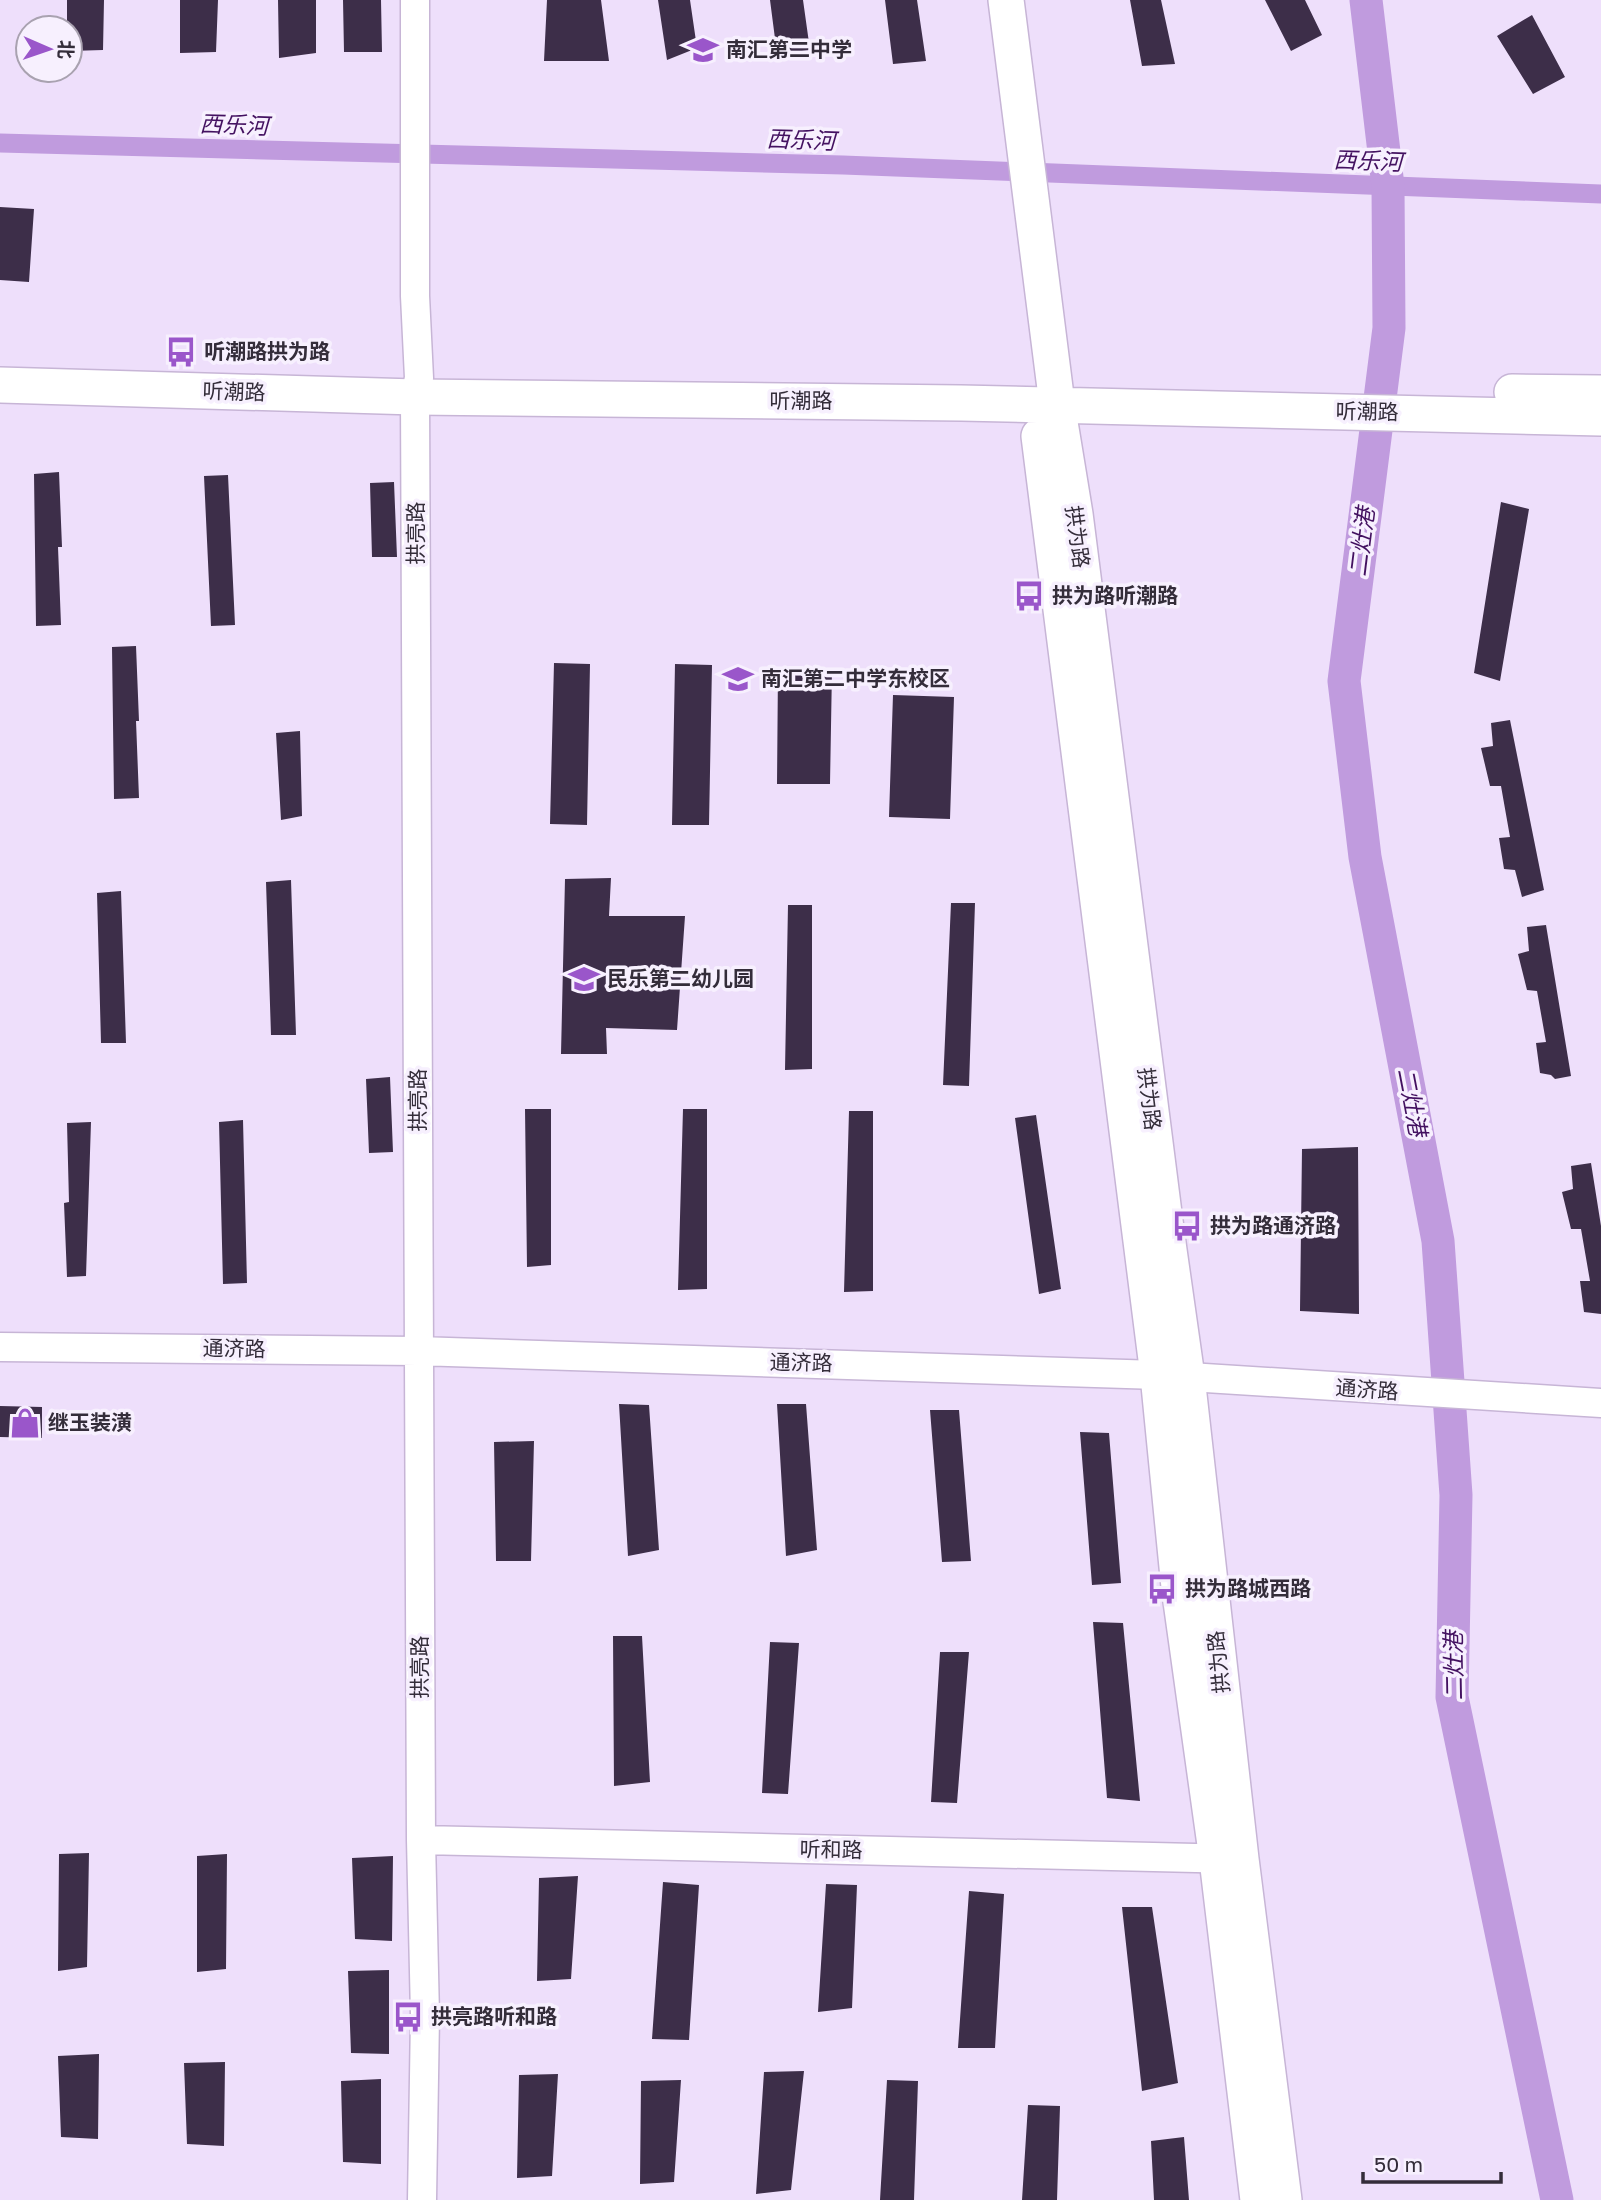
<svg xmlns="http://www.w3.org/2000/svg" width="1601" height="2200" viewBox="0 0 1601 2200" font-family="'Golos Text','Noto Sans SC',sans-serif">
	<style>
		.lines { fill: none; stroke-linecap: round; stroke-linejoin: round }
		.canal { stroke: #c09bde; stroke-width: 19 }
		.river { stroke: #c09bde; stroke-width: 33 }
		.building { fill: #3d2e49 }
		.minor-casing { stroke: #c7b5d6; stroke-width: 31 }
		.major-casing { stroke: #c7b5d6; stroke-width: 38 }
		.minor { stroke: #fff; stroke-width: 28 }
		.major { stroke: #fff; stroke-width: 35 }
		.labels { text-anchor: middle; stroke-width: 7; stroke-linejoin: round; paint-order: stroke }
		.poi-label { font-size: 21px; font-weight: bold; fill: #342d3a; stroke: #f7f0fe; text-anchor: start }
		.street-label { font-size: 21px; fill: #342d3a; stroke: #f7f0fe }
		.water-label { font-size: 23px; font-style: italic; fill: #431160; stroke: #f7f0fe }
	</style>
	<rect width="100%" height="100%" fill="#eedffb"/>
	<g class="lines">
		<path class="canal" d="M 0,143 L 843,165 L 1601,194"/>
		<path class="river" d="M 1366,0 L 1388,186 L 1389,328 L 1344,681 L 1365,857 L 1438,1241 L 1456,1495 L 1452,1697 L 1557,2200"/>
	</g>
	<path class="building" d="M 67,0 L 104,0 L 103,50 L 70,51 L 70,28 L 67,28 Z
		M 180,0 L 218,0 L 216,52 L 180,53 Z
		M 278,0 L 316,0 L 316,53 L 279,58 Z
		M 343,0 L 381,0 L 382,52 L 344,52 Z
		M 547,0 L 601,0 L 609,61 L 544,61 Z
		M 658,0 L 690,0 L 697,48 L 667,60 Z
		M 770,0 L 803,0 L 810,50 L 777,54 Z
		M 885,0 L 917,0 L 926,61 L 893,64 Z
		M 1130,0 L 1161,0 L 1175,64 L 1142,66 Z
		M 1265,0 L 1305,0 L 1322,35 L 1291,51 Z
		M 1532,15 L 1565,77 L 1533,94 L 1497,36 Z
		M 0,207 L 34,209 L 29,282 L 0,280 Z
		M 59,472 L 62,547 L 58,547 L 61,625 L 36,626 L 34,474 Z
		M 228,475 L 235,625 L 211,626 L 204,476 Z
		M 394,482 L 397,557 L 372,557 L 370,483 Z
		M 1501,502 L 1529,509 L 1500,681 L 1474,673 Z
		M 136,646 L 139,721 L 136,721 L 139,798 L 114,799 L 112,647 Z
		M 554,663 L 590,664 L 587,825 L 550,824 Z
		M 675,664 L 712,665 L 709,825 L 672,825 Z
		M 778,668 L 832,669 L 830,784 L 777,784 Z
		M 893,695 L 954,697 L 950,819 L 889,817 Z
		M 1510,720 L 1544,890 L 1522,897 L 1515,870 L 1504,869 L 1499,838 L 1510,837 L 1501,786 L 1490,786 L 1481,748 L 1493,746 L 1491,723 Z
		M 300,731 L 302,816 L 281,820 L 276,733 Z
		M 611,878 L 609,916 L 685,916 L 677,1030 L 606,1028 L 607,1054 L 561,1054 L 565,879 Z
		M 291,880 L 296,1035 L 271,1035 L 266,882 Z
		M 121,891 L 126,1043 L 101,1043 L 97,893 Z
		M 951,903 L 975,903 L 969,1086 L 943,1085 Z
		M 788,905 L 812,905 L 812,1069 L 785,1070 Z
		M 1546,925 L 1571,1076 L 1555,1079 L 1551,1075 L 1540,1073 L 1536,1043 L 1546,1042 L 1537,991 L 1527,990 L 1518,954 L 1529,951 L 1527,927 Z
		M 390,1077 L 393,1152 L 369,1153 L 366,1079 Z
		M 525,1109 L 551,1109 L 551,1265 L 527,1267 Z
		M 683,1109 L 707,1109 L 707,1289 L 678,1290 Z
		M 849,1111 L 873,1111 L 873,1291 L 844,1292 Z
		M 1036,1115 L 1061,1289 L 1039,1294 L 1015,1118 Z
		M 243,1120 L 247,1283 L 223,1284 L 219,1122 Z
		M 91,1122 L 86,1276 L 67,1277 L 64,1203 L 69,1202 L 67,1123 Z
		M 1358,1147 L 1359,1314 L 1300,1311 L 1302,1149 Z
		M 1591,1163 L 1601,1226 L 1601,1314 L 1584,1312 L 1580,1281 L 1590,1281 L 1581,1229 L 1571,1229 L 1562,1192 L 1573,1189 L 1571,1166 Z
		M 619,1404 L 649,1405 L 659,1550 L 628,1556 Z
		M 777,1404 L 806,1404 L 817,1550 L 786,1556 Z
		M 0,1406 L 42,1407 L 42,1438 L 0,1437 Z
		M 930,1410 L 959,1410 L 971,1561 L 942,1562 Z
		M 1080,1432 L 1109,1433 L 1121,1583 L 1092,1585 Z
		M 534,1441 L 531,1561 L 496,1561 L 494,1442 Z
		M 1093,1622 L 1123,1623 L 1140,1801 L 1107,1798 Z
		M 613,1636 L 642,1636 L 650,1782 L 614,1786 Z
		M 770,1642 L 799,1643 L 788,1794 L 762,1793 Z
		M 940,1652 L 969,1652 L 957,1803 L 931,1802 Z
		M 89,1853 L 87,1967 L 58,1971 L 59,1854 Z
		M 227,1854 L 226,1969 L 197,1972 L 197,1856 Z
		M 393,1856 L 392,1941 L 355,1939 L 352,1858 Z
		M 578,1876 L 571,1979 L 537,1981 L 539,1878 Z
		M 663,1882 L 699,1885 L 689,2040 L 652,2039 Z
		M 826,1884 L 857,1885 L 852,2008 L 818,2012 Z
		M 969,1891 L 1004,1894 L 995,2048 L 958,2048 Z
		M 1122,1907 L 1152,1907 L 1178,2083 L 1142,2091 Z
		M 389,1970 L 389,2054 L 351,2053 L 348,1971 Z
		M 99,2054 L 98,2139 L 61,2137 L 58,2056 Z
		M 225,2062 L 224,2146 L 187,2144 L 184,2063 Z
		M 804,2071 L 791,2190 L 756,2194 L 764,2072 Z
		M 558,2074 L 552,2176 L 517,2178 L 519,2075 Z
		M 381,2079 L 381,2164 L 343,2162 L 341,2081 Z
		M 681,2080 L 674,2182 L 640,2184 L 641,2081 Z
		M 887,2080 L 918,2081 L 914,2200 L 880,2200 Z
		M 1028,2105 L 1060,2106 L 1057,2200 L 1022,2200 Z
		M 1184,2137 L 1189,2200 L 1154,2200 L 1151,2141 Z"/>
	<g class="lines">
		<g class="minor-casing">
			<path id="minor" d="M 415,0 L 415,296 L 419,378 L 415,397 L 421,1840 L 425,2016 L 422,2200
				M 0,1347 L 418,1351 L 1158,1375 L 1601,1403
				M 421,1840 L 1238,1859"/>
		</g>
		<g class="major-casing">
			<path id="major" d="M 1006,0 L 1057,404 L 1075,514 L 1166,1229 L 1187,1377 L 1241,1859 L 1284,2200
				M 0,385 L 415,397 L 961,403 L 1601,418
				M 1512,392 L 1601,393
				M 1039,436 L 1158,1375 L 1179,1587 L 1217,1859 L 1258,2200"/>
		</g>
		<use href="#minor" class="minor"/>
		<use href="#major" class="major"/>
	</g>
	<defs>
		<g id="school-bare" transform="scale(2.415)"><path d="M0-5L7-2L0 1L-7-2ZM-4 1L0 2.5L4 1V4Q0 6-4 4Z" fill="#9a56ca" stroke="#f7f0fe" stroke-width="2.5" paint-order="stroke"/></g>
		<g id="bus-bare" transform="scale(2.415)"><path d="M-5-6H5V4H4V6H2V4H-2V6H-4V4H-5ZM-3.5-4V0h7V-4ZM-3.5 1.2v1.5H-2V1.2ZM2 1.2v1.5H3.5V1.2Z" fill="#9a56ca" stroke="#f7f0fe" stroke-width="2.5" paint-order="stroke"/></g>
		<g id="shop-bare" transform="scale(2.415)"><path d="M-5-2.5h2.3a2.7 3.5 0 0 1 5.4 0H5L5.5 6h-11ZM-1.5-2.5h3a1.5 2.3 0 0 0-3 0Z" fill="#9a56ca" stroke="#f7f0fe" stroke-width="2.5" paint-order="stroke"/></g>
	</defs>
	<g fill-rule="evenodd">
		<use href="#school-bare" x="703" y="50"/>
		<use href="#bus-bare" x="181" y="352"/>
		<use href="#bus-bare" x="1029" y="596"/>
		<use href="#school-bare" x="738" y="679"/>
		<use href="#school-bare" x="584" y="979"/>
		<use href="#bus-bare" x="1187" y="1226"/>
		<use href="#shop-bare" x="25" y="1423"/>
		<use href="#bus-bare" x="1162" y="1589"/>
		<use href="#bus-bare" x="408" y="2017"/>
	</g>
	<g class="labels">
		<g class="poi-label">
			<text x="726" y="57">南汇第二中学</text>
			<text x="204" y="359">听潮路拱为路</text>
			<text x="1052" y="603">拱为路听潮路</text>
			<text x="761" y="686">南汇第二中学东校区</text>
			<text x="607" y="986">民乐第二幼儿园</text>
			<text x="1210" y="1233">拱为路通济路</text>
			<text x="48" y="1430">继玉装潢</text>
			<text x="1185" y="1596">拱为路城西路</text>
			<text x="431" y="2024">拱亮路听和路</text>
		</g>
		<g class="street-label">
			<text transform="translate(234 392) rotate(2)" y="7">听潮路</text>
			<text x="801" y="408">听潮路</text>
			<text transform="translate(1367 412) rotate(1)" y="7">听潮路</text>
			<text transform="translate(416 533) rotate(-90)" y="7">拱亮路</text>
			<text transform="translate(1077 537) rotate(82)" y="7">拱为路</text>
			<text transform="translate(1149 1099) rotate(83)" y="7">拱为路</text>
			<text transform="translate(418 1100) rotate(-90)" y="7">拱亮路</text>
			<text transform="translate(234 1349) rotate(1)" y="7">通济路</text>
			<text transform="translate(801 1363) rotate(1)" y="7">通济路</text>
			<text transform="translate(1367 1390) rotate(4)" y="7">通济路</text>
			<text transform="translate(1219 1662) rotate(-96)" y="7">拱为路</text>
			<text transform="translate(420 1667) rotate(-90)" y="7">拱亮路</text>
			<text transform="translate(831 1850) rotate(1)" y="7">听和路</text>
		</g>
		<g class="water-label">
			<text transform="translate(234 125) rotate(2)" y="8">西乐河</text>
			<text transform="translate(801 140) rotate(2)" y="8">西乐河</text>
			<text transform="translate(1368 161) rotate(2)" y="8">西乐河</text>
			<text transform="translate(1362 542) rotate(-83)" y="8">二灶港</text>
			<text transform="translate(1412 1102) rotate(79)" y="8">二灶港</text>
			<text transform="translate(1454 1666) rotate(-91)" y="8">二灶港</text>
		</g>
	</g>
	<g transform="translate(49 49) rotate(92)"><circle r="33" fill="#f7f0fe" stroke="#a9a2b0" stroke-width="2"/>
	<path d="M0-5L12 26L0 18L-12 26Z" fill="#9a56ca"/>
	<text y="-10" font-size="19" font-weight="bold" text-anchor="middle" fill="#342d3a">北</text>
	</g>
	<path d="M1363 2172v10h138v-10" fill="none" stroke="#342d3a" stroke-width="3.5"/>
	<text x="1374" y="2172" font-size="21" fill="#342d3a" stroke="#f7f0fe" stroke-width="5" paint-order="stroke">50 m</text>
</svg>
